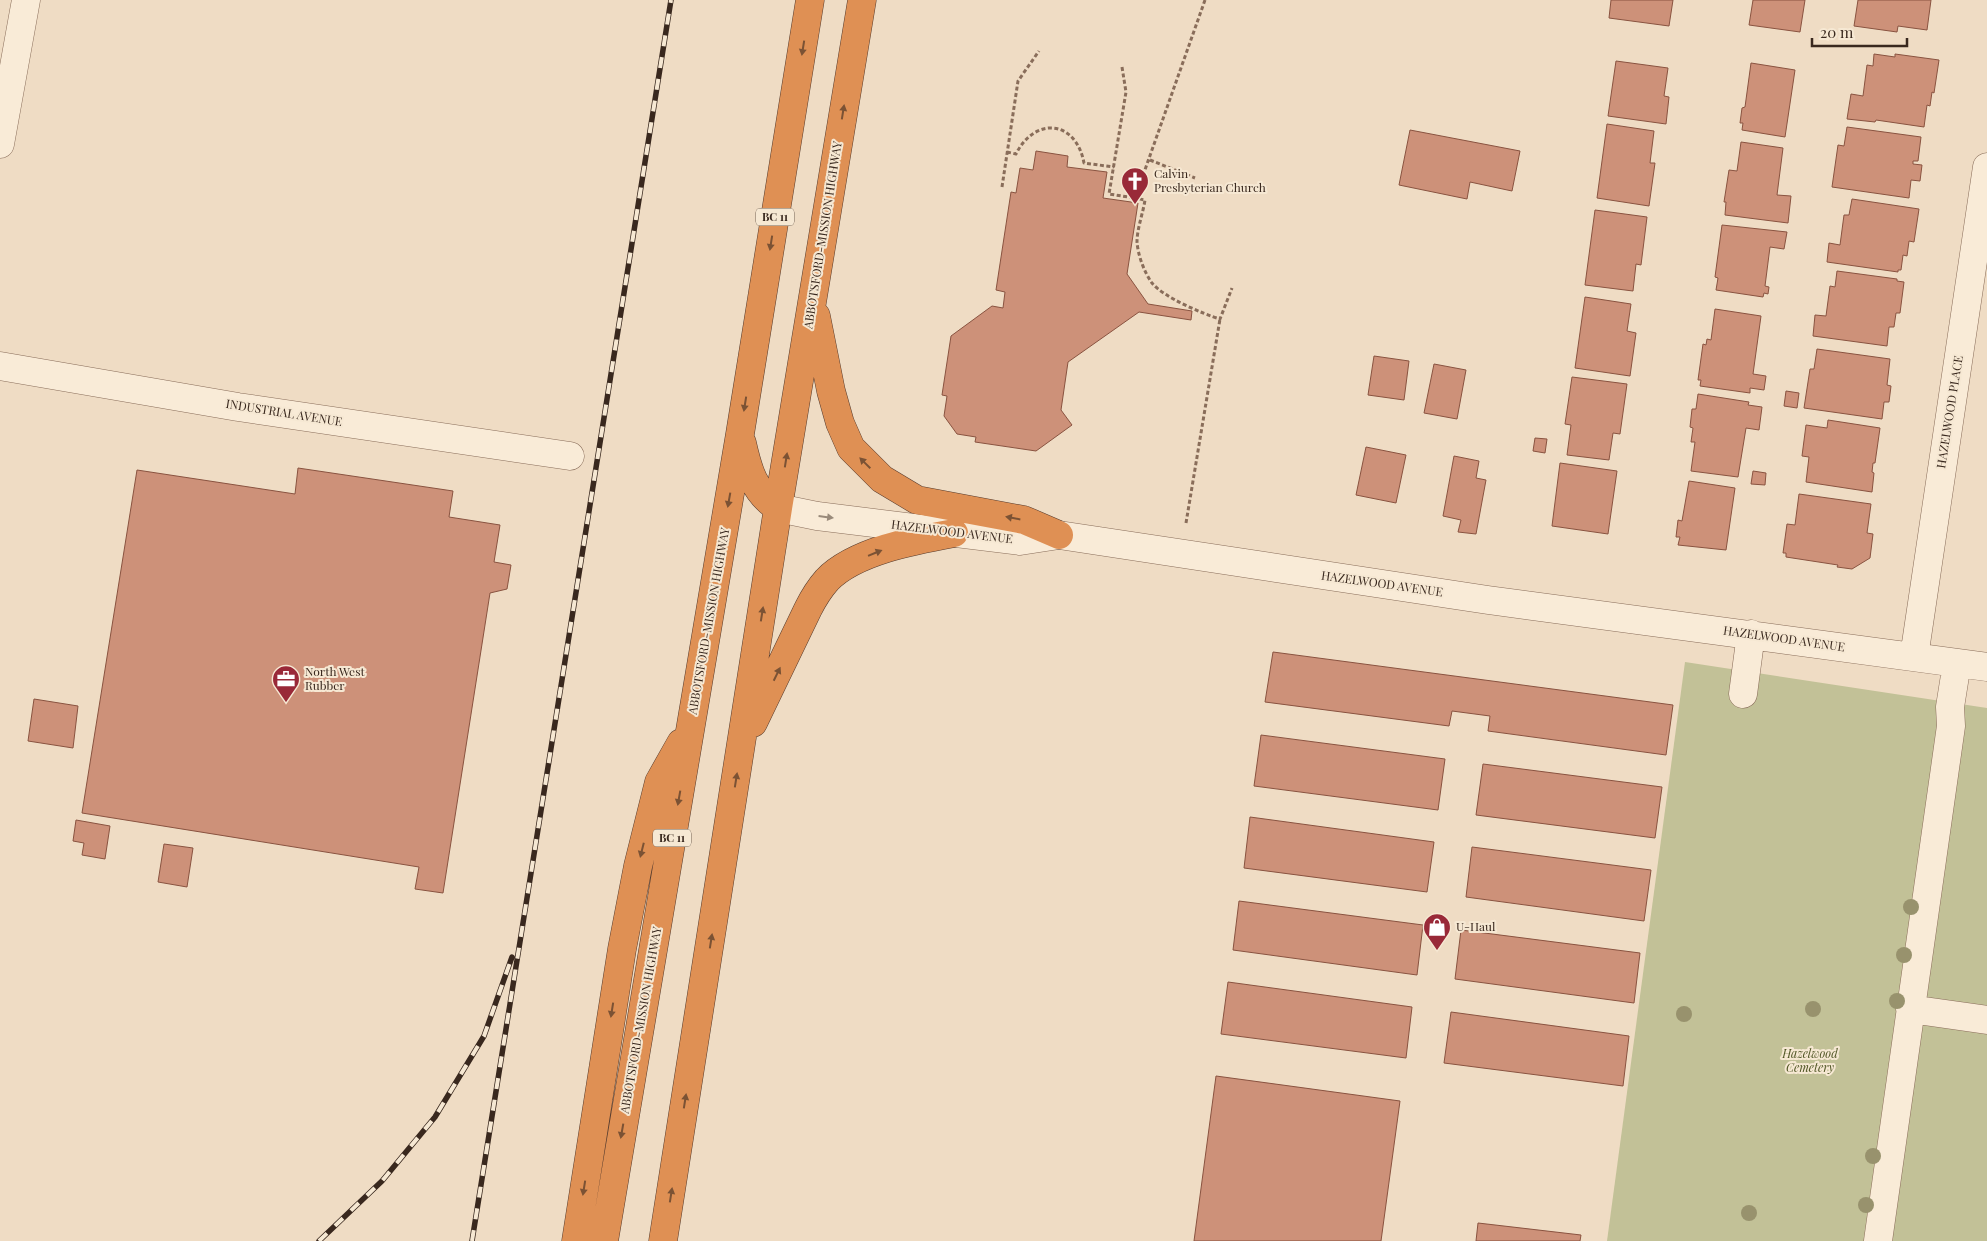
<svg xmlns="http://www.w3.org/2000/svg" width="1987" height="1241" viewBox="0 0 1987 1241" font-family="'Playfair Display',serif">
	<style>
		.cemetery { fill: #c2c197 }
		.building { fill: #cd9179; stroke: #895340 }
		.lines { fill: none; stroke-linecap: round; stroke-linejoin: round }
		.minor-casing { stroke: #896d5a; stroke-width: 29 }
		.highway-casing { stroke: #573c2e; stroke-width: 29 }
		.path { stroke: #896d5a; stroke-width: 3; stroke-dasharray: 4 2.5; stroke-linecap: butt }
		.minor { stroke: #f9ebd7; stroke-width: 28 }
		.highway { stroke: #df9054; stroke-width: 28 }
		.rail-casing { stroke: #39281e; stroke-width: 5.5 }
		.rail { stroke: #f6e8d3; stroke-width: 4; stroke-dasharray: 11; stroke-linecap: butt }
		.tree { fill: #98926d }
		.oneway { fill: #7b5234 }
		.oneway2 { fill: #998a7a }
		.labels { text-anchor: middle; stroke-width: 4; stroke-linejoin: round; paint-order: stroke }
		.shield { fill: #f6e8d3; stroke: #726254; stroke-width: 1 }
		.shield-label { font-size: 11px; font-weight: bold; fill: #39281e }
		.poi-label { font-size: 12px; fill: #39281e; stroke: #f6e8d3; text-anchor: start }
		.street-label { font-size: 12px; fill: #39281e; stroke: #f6e8d3 }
		.park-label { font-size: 12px; font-style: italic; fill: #505625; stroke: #f6e8d3 }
	</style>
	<rect width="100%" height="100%" fill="#efdcc4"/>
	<path class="cemetery" d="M 1685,662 L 1987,708 L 1987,1241 L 1607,1241 Z"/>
	<path class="building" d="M 1611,0 L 1673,0 L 1669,26 L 1609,18 Z
		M 1753,0 L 1805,0 L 1800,32 L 1749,25 Z
		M 1858,0 L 1931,0 L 1927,30 L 1898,26 L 1897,32 L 1854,26 Z
		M 1874,54 L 1895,57 L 1895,54 L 1939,60 L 1934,93 L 1932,92 L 1930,106 L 1927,105 L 1924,127 L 1876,120 L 1875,122 L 1847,119 L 1851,94 L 1863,96 L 1867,65 L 1873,66 Z
		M 1616,61 L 1668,68 L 1664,96 L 1669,97 L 1666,124 L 1608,116 Z
		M 1751,63 L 1795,70 L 1785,137 L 1742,130 L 1743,123 L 1740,123 L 1742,108 L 1745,107 Z
		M 1607,124 L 1654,131 L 1650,163 L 1655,163 L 1649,206 L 1597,198 Z
		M 1847,127 L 1921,137 L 1918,161 L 1913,161 L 1913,164 L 1922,165 L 1920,181 L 1911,180 L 1909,198 L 1832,187 L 1838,145 L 1844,146 Z
		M 1410,130 L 1520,151 L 1512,191 L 1470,182 L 1467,199 L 1399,185 Z
		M 1741,142 L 1783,148 L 1777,195 L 1791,196 L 1788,223 L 1725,215 L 1726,202 L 1724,202 L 1729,170 L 1737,171 Z
		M 1036,151 L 1068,156 L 1067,167 L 1107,172 L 1103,198 L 1138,203 L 1127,274 L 1148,304 L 1192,311 L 1191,320 L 1139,312 L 1068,362 L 1061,410 L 1072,425 L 1036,451 L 975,442 L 976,437 L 957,434 L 944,416 L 947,396 L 942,395 L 951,336 L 992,306 L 1003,308 L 1005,292 L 996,290 L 1011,192 L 1016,193 L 1020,168 L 1033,170 Z
		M 1852,199 L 1919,209 L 1914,242 L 1909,241 L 1907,256 L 1903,255 L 1901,270 L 1898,270 L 1898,272 L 1827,262 L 1829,243 L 1840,245 L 1844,215 L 1849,215 Z
		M 1595,210 L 1647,217 L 1641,265 L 1636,264 L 1633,291 L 1585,285 Z
		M 1722,225 L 1787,232 L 1784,249 L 1770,247 L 1765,286 L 1769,287 L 1768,294 L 1764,293 L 1763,297 L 1716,290 L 1718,278 L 1715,277 Z
		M 1837,271 L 1897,279 L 1897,281 L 1904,282 L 1900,313 L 1896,313 L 1894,327 L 1889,327 L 1887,346 L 1813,336 L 1815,315 L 1826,316 L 1830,286 L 1835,287 Z
		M 1585,297 L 1631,304 L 1627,331 L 1636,333 L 1630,376 L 1575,368 Z
		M 1715,309 L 1761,316 L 1753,374 L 1766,376 L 1764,390 L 1750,388 L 1750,393 L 1700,386 L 1701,380 L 1698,380 L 1703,344 L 1706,345 L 1707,339 L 1711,340 Z
		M 1817,349 L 1890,359 L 1887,385 L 1891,386 L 1889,402 L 1884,402 L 1882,419 L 1804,408 L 1810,369 L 1814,369 Z
		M 1374,356 L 1409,361 L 1404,400 L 1368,395 Z
		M 1434,364 L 1466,370 L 1457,419 L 1424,413 Z
		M 1572,377 L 1627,384 L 1620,434 L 1613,433 L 1609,460 L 1567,455 L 1571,425 L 1565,424 Z
		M 1786,391 L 1799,393 L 1797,408 L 1784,406 Z
		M 1698,394 L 1749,402 L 1748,405 L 1762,407 L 1759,430 L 1746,428 L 1738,477 L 1691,471 L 1695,442 L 1691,442 L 1693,428 L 1690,427 L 1692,409 L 1696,409 Z
		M 1828,420 L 1880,428 L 1875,463 L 1873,463 L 1872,472 L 1874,473 L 1872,492 L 1806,482 L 1809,457 L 1802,456 L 1806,425 L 1827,428 Z
		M 1535,438 L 1547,439 L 1545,453 L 1533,451 Z
		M 1366,447 L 1406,455 L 1396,503 L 1356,495 Z
		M 1454,456 L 1479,461 L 1476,478 L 1486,480 L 1476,534 L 1458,532 L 1461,520 L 1443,516 Z
		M 1560,463 L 1617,471 L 1608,534 L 1552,526 Z
		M 298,468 L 453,491 L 449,517 L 500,525 L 494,562 L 511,565 L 507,589 L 490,593 L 443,893 L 415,889 L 419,867 L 82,813 L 137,470 L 295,494 Z
		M 1753,471 L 1766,473 L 1765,485 L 1751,484 Z
		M 1689,481 L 1735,488 L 1726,550 L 1678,545 L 1680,537 L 1676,537 L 1678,520 L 1682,521 Z
		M 1799,494 L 1871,504 L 1867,533 L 1873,534 L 1870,558 L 1852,569 L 1837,567 L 1838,565 L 1786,557 L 1786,553 L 1783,553 L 1787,524 L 1795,525 Z
		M 1273,652 L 1673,705 L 1666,755 L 1488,731 L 1490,716 L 1452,711 L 1449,726 L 1265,702 Z
		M 34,699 L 78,706 L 73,748 L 28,741 Z
		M 1261,735 L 1445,759 L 1438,810 L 1254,786 Z
		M 1483,764 L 1662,787 L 1655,838 L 1476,815 Z
		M 1250,817 L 1434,842 L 1427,892 L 1244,868 Z
		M 76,820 L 110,826 L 105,859 L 82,855 L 84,843 L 73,841 Z
		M 164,844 L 193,848 L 187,887 L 158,882 Z
		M 1472,847 L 1651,870 L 1644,921 L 1466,897 Z
		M 1239,901 L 1423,925 L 1417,975 L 1233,950 Z
		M 1461,930 L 1640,953 L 1634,1003 L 1455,979 Z
		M 1228,982 L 1412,1007 L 1406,1058 L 1221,1034 Z
		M 1451,1012 L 1629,1036 L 1623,1086 L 1444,1063 Z
		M 1216,1076 L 1400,1101 L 1381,1241 L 1194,1241 Z
		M 1478,1223 L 1581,1235 L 1580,1241 L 1476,1241 Z"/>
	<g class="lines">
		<g class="minor-casing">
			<path id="minor" d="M 0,144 L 26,0
				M 0,366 L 238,407 L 570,456
				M 778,508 L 817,516 L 1020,541 L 1059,535 L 1488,600 L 1987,667
				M 1914,657 L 1987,167
				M 1743,694 L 1751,634
				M 1910,1009 L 1987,1020
				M 1878,1241 L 1951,726 L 1950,707 L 1957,663"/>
		</g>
		<g class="highway-casing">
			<path id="highway" d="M 816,316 L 831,391 L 840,423 L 851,448 L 882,479 L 917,500 L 1024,520 L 1059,535
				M 742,443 C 748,470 754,492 778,508
				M 753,723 L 808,609 C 813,599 819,589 827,580 C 855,551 916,540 954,533
				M 576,1241 L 622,949 L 638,866 L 659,782 L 681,743
				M 604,1241 L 740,434 L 810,0
				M 663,1241 L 778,508 L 862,0"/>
		</g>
		<path class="path" d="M 1205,0 L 1135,198 L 1145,200 C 1143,213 1137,229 1137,242 C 1138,255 1144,272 1152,283 C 1163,297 1203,314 1220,319 L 1232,288
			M 1122,67 L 1126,92 L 1109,194 L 1135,198
			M 1007,152 L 1016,154 C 1035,116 1076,120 1084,163 L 1114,167
			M 1150,160 L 1195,178
			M 1002,187 L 1018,81 L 1039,51
			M 1186,523 L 1220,319"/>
		<use href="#minor" class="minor"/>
		<use href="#highway" class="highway"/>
		<g class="rail-casing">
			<path id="rail" d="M 319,1241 L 382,1181 L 435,1117 L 484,1036 L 512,957
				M 472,1241 L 671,0"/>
		</g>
		<use href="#rail" class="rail"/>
	</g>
	<g class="tree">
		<circle cx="1911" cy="907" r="8"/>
		<circle cx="1904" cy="955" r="8"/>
		<circle cx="1897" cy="1001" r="8"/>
		<circle cx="1813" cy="1009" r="8"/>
		<circle cx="1684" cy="1014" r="8"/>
		<circle cx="1873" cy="1156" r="8"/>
		<circle cx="1866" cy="1205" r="8"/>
		<circle cx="1749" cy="1213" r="8"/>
	</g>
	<defs><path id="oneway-solid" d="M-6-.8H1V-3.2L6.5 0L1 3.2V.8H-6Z" transform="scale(1.25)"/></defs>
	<g class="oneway">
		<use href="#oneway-solid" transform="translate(803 48) rotate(99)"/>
		<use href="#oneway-solid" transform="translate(843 112) rotate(-81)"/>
		<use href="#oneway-solid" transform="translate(771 243) rotate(99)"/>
		<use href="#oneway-solid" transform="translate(745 404) rotate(99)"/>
		<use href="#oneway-solid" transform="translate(786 460) rotate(-81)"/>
		<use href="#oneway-solid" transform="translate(865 463) rotate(-135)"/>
		<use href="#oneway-solid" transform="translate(729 500) rotate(100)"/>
		<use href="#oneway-solid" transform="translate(1013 518) rotate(-169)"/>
		<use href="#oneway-solid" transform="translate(875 553) rotate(-22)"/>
		<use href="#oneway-solid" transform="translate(762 614) rotate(-81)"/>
		<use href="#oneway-solid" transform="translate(777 674) rotate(-64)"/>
		<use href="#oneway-solid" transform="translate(736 780) rotate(-81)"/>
		<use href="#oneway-solid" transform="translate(679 798) rotate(100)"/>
		<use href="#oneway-solid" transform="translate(642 850) rotate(104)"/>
		<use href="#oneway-solid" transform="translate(711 941) rotate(-81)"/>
		<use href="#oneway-solid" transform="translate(612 1010) rotate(99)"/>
		<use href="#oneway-solid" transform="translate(685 1101) rotate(-81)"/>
		<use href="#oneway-solid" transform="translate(622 1131) rotate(100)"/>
		<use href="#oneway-solid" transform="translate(584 1188) rotate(99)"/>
		<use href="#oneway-solid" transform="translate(671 1195) rotate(-81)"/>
	</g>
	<use class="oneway2" href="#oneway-solid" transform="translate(826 517) rotate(7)"/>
	<defs>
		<g id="church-pin" transform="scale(1.4375)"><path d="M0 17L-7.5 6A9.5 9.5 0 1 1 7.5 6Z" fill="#992938" stroke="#f6e8d3"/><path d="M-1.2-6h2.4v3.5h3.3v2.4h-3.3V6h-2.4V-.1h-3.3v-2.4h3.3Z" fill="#fff"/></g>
		<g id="office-pin" transform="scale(1.4375)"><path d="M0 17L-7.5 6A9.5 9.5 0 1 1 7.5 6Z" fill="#992938" stroke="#f6e8d3"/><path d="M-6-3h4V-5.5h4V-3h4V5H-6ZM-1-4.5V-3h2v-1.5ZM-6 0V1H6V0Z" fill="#fff"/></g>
		<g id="shop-pin" transform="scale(1.4375)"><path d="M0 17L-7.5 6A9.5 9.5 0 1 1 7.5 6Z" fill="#992938" stroke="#f6e8d3"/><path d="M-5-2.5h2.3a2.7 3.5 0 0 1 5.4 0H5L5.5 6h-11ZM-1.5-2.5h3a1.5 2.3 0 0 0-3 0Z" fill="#fff"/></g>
	</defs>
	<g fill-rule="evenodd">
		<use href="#church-pin" x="1135" y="181"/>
		<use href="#office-pin" x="286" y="679"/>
		<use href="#shop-pin" x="1437" y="927"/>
	</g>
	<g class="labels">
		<g class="shield">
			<rect x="756" y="208.5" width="38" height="17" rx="4"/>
			<rect x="653" y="829.5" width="38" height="17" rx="4"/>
		</g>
		<g class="shield-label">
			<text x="775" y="221">BC 11</text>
			<text x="672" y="842">BC 11</text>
		</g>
		<g class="poi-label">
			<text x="1154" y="178">Calvin<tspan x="1154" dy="14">Presbyterian Church</tspan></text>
			<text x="305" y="676">North West<tspan x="305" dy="14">Rubber</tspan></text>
			<text x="1456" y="931">U-Haul</text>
		</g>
		<g class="street-label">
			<text transform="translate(823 235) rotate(-81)" y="4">ABBOTSFORD-MISSION HIGHWAY</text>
			<text transform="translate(1950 412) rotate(-81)" y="4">HAZELWOOD PLACE</text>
			<text transform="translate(284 413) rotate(9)" y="4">INDUSTRIAL AVENUE</text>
			<text transform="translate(952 532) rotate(7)" y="4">HAZELWOOD AVENUE</text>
			<text transform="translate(1382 584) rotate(8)" y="4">HAZELWOOD AVENUE</text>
			<text transform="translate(709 621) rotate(-80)" y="4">ABBOTSFORD-MISSION HIGHWAY</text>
			<text transform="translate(1784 639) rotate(8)" y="4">HAZELWOOD AVENUE</text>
			<text transform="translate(641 1020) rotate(-80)" y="4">ABBOTSFORD-MISSION HIGHWAY</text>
		</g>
		<g class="park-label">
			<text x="1810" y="1058">Hazelwood<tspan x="1810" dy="14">Cemetery</tspan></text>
		</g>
	</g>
	<path d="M1812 38v8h95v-8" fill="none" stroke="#39281e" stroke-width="2.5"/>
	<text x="1820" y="38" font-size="15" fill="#39281e" stroke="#f6e8d3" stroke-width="4" paint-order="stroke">20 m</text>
</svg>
